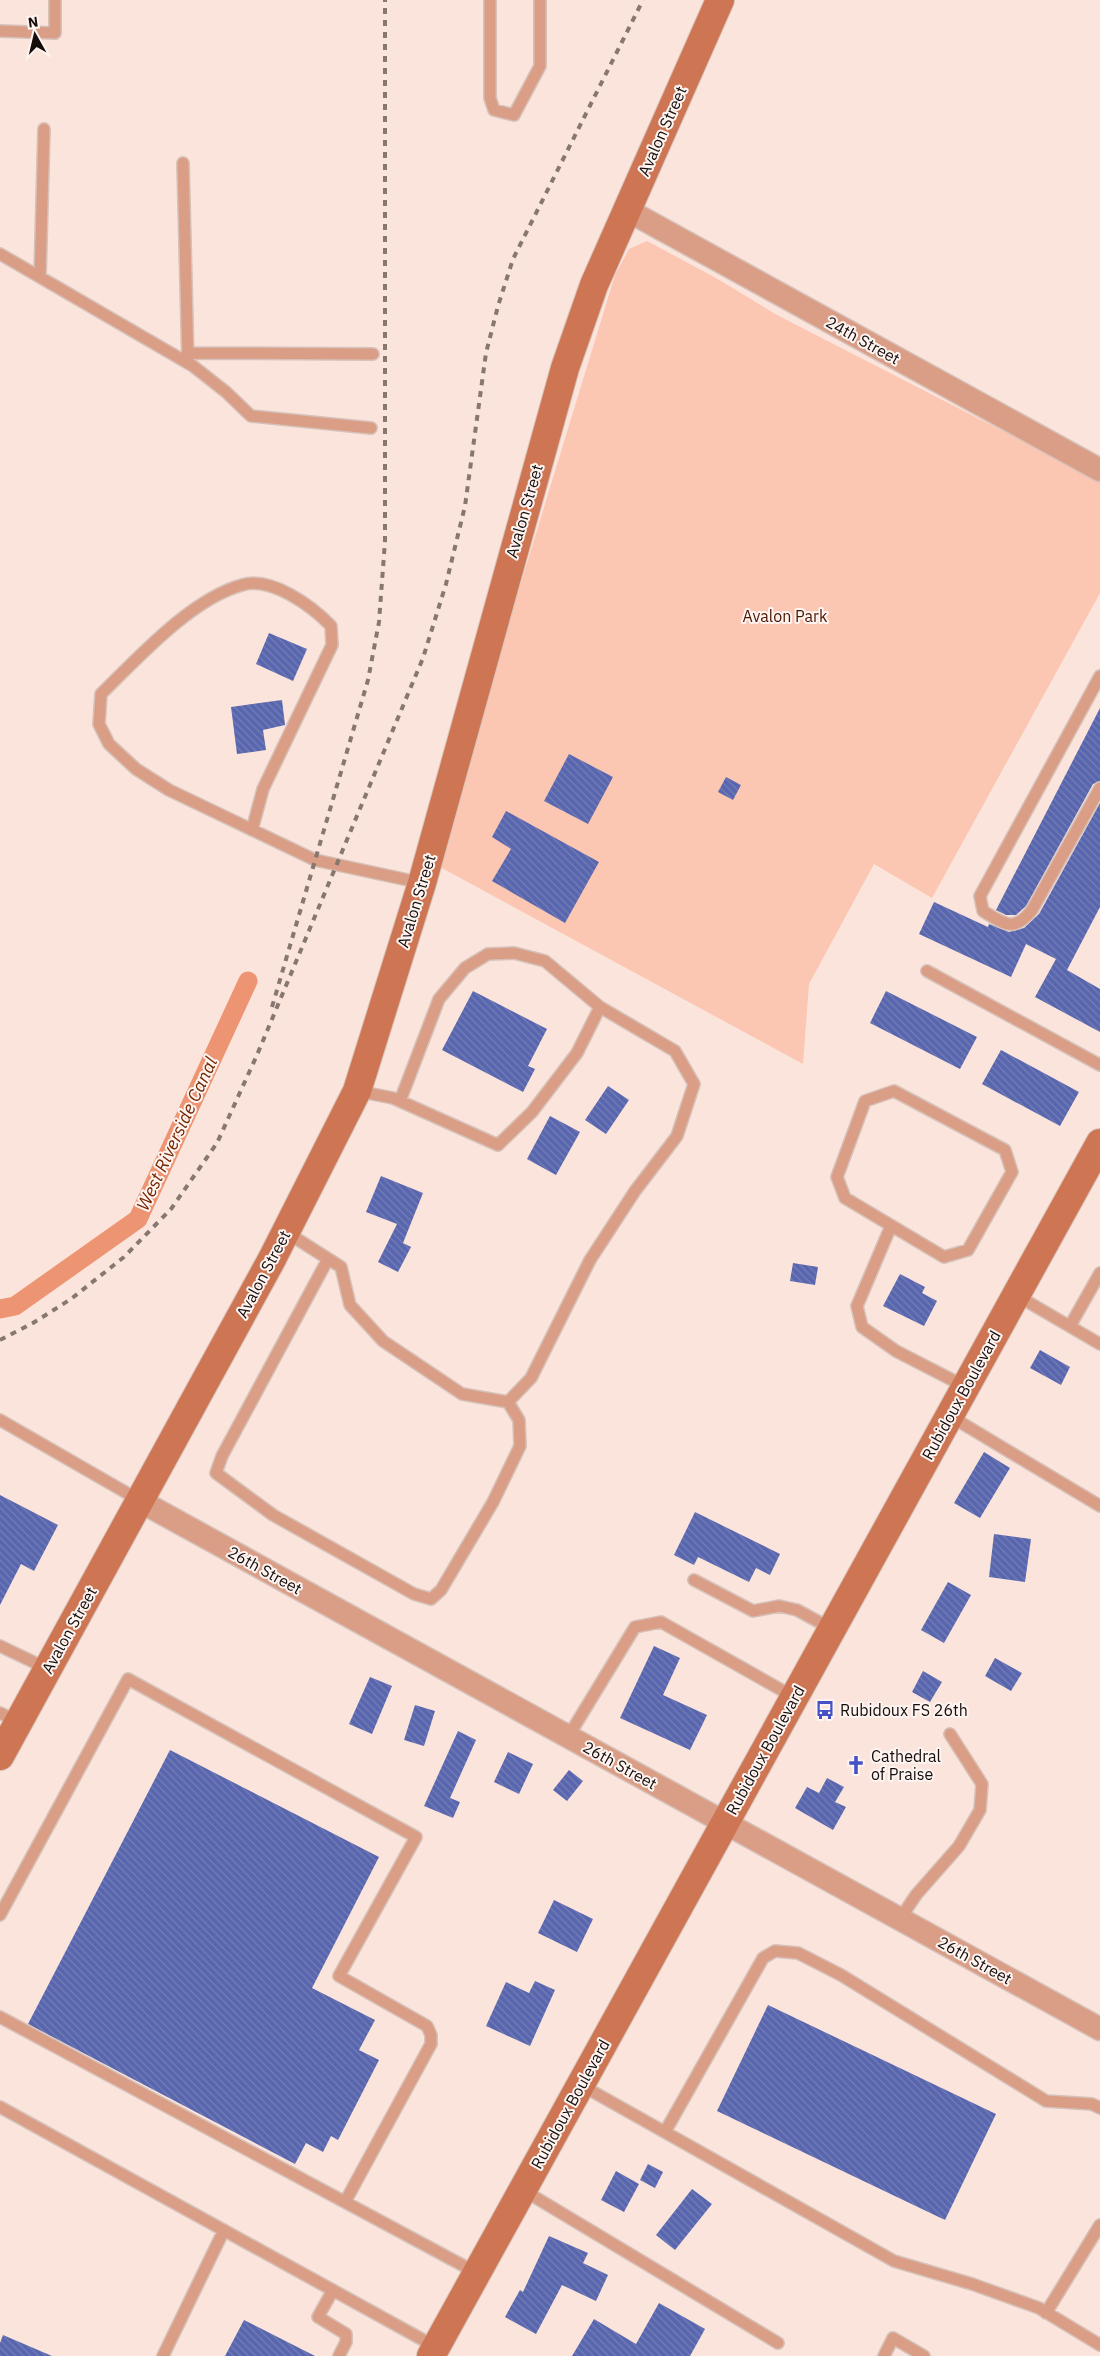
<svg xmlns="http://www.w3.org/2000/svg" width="1100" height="2356" viewBox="0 0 1100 2356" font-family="'IBM Plex Sans',sans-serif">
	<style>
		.green { fill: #fbc7b3 }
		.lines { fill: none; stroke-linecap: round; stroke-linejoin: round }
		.canal { stroke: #ed9572; stroke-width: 19 }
		.building { fill: url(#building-back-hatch) }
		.lane-casing { stroke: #d6c2ba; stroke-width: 14 }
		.street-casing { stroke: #d6c2ba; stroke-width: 25 }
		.secondary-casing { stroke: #d6c2ba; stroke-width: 30 }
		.lane { stroke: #da9e86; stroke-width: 11 }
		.street { stroke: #da9e86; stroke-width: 22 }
		.secondary { stroke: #ce7653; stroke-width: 28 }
		.rail { stroke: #867771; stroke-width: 4; stroke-dasharray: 6 6; stroke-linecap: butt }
		.labels { text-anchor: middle; stroke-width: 4; stroke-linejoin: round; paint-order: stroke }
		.street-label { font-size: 16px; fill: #150e0b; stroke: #fef4f1 }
		.park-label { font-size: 16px; fill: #4b1500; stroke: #fef4f1 }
		.poi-label { font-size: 16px; fill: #150e0b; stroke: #fef4f1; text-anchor: start }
		.water-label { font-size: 18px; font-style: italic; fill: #742700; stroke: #fef4f1 }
	</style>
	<defs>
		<pattern id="building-back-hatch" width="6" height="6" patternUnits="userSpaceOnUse" patternTransform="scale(1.25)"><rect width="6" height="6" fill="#5866b0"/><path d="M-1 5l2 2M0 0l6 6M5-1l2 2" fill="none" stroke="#757eb2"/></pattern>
	</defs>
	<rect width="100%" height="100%" fill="#fbe4db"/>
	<path class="green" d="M 647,241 L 716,278 L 777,315 L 1100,481 L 1100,593 L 932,898 L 874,864 L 809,984 L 803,1064 L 440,867 L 512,612 L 615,275 L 629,249 Z"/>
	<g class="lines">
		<path class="canal" d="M 0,1309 L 15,1306 L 138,1219 L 248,981"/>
	</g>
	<path class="building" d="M 269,633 L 307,649 L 293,681 L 256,664 Z
		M 282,700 L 285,725 L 263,730 L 266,750 L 237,754 L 231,707 Z
		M 1100,708 L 1100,781 L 1093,784 L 1026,906 L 1016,915 L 1006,915 L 996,910 Z
		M 569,754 L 613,777 L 588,824 L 544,801 Z
		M 726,777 L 741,785 L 733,800 L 718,792 Z
		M 1100,803 L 1100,907 L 1067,970 L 1100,989 L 1100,1032 L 1035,997 L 1056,959 L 1026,944 L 1011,977 L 919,934 L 934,902 L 988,927 L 989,924 L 1009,932 L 1024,928 L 1039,914 Z
		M 506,811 L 599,862 L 565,923 L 492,881 L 511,849 L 492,837 Z
		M 473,991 L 547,1029 L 528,1066 L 535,1069 L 523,1092 L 442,1050 Z
		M 886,991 L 977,1037 L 960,1069 L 870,1023 Z
		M 1001,1050 L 1079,1092 L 1060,1126 L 982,1084 Z
		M 608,1086 L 629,1100 L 606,1134 L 585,1120 Z
		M 550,1116 L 580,1132 L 556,1175 L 527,1159 Z
		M 381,1176 L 423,1193 L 403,1243 L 411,1247 L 398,1272 L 378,1262 L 397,1224 L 366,1212 Z
		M 793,1263 L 818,1267 L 815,1285 L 790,1281 Z
		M 900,1274 L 925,1287 L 922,1293 L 937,1301 L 924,1326 L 883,1306 Z
		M 1040,1350 L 1070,1367 L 1061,1385 L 1030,1368 Z
		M 984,1452 L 1010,1468 L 980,1518 L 954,1503 Z
		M 0,1495 L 58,1525 L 34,1571 L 21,1564 L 0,1605 Z
		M 695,1512 L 780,1554 L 770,1575 L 756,1568 L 749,1582 L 698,1557 L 694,1565 L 674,1555 Z
		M 994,1534 L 1031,1539 L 1025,1582 L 989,1577 Z
		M 948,1582 L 971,1595 L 944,1643 L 921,1630 Z
		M 654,1646 L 680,1658 L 663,1695 L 707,1715 L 690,1750 L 620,1718 Z
		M 995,1658 L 1022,1673 L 1011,1691 L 985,1676 Z
		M 923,1671 L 942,1682 L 930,1702 L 912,1692 Z
		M 370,1677 L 392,1686 L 372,1734 L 349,1724 Z
		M 415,1705 L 435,1711 L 424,1746 L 404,1740 Z
		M 458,1731 L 476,1740 L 450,1798 L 460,1802 L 453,1818 L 424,1806 Z
		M 170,1750 L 379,1857 L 312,1988 L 375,2020 L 359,2050 L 379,2060 L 338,2140 L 331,2136 L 323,2152 L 306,2143 L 295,2164 L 28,2024 Z
		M 508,1752 L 533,1764 L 519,1794 L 494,1782 Z
		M 569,1770 L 583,1781 L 567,1801 L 553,1790 Z
		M 827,1778 L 844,1787 L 835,1802 L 846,1807 L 833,1830 L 795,1808 L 807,1787 L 819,1793 Z
		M 554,1900 L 593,1919 L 577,1952 L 538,1933 Z
		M 535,1981 L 555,1990 L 530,2046 L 486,2026 L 506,1982 L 529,1993 Z
		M 768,2005 L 996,2114 L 945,2220 L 717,2111 Z
		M 648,2164 L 663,2172 L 655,2188 L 640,2180 Z
		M 616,2171 L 639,2184 L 624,2212 L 601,2200 Z
		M 692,2189 L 712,2204 L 675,2250 L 656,2235 Z
		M 549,2236 L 588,2253 L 583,2263 L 608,2275 L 596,2301 L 562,2285 L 536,2334 L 505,2317 L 520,2290 L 523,2292 Z
		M 659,2303 L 705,2329 L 690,2356 L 572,2356 L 594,2319 L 636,2344 Z
		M 244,2320 L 315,2356 L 225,2356 Z
		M 3,2335 L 52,2356 L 0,2356 L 0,2343 Z"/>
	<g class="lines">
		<g class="lane-casing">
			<path id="lane" d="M 490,0 L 490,98 L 494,110 L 514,115 L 540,66 L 540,0
				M 0,31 L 55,33 L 55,0
				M 183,163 L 188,363
				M 0,254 L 193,366 L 226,392 L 251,416 L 371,428
				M 40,277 L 44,129
				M 187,353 L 373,354
				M 1100,676 L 980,896 L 983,911 C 1004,924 1014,933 1032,910 L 1100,788
				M 252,830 L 263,789 L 332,645 L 331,626 C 312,606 271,576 242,585 C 191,599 138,658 101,694 L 99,724 L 109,744 L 136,769 L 169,790 L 315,860 L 422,883
				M 927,971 L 1100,1065
				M 357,1091 L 393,1098 L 498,1145 L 532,1112 L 577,1053 L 600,1007 L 545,961 L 514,953 L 488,954 L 465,968 L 439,999 L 400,1101
				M 894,1091 L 1005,1150 L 1012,1172 L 968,1250 L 944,1257 L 845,1198 L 837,1177 L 865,1101 Z
				M 891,1226 L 857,1306 L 862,1327 L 896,1351 L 966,1387
				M 286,1232 L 341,1267 L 350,1305 L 383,1341 L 462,1394 L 508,1402 L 531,1378 L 590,1260 L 635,1191 L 677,1136 L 694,1084 L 675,1051 L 600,1007
				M 328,1259 L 222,1456 L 216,1473 L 273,1515 L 414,1594 L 431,1599 L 441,1590 L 493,1502 L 520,1446 L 519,1420 L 508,1402
				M 1016,1295 L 1100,1344
				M 1070,1326 L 1100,1273
				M 950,1416 L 1100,1506
				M 0,1420 L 139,1500
				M 694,1580 L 753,1611 L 779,1606 L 797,1610 L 832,1629
				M 0,1646 L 48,1669
				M 0,1713 L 18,1722
				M 568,1737 L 635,1627 L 661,1622 L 794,1697
				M 0,1915 L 128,1679 L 416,1837 L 339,1976 L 427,2026 L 431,2035 L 431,2044 L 345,2202
				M 900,1919 L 916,1895 L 959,1846 L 980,1810 L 982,1784 L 950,1734
				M 0,2017 L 477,2273
				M 581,2085 L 894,2261 L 972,2284 L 1039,2308 L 1100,2345
				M 0,2107 L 436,2347
				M 665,2132 L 763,1958 L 775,1951 L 798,1953 L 841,1975 L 1046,2101 L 1092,2104 L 1100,2108
				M 523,2190 L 778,2343
				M 333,2290 L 318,2317 L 346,2334 L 346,2342 L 339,2356
				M 1046,2313 L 1100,2225
				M 163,2356 L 224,2230
				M 884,2356 L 893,2338 L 924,2356"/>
		</g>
		<g class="street-casing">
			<path id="street" d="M 627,210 L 1100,470
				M 140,1501 L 1100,2029"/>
		</g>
		<g class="secondary-casing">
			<path id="secondary" d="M 0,1756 L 272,1259 L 357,1091 L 422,883 L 565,368 L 594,285 L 720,0
				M 431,2356 L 1100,1143"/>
		</g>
		<use href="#lane" class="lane"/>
		<use href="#street" class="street"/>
		<use href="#secondary" class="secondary"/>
		<path class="rail" d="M 272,1007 L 368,680 L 379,622 L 385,541 L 385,0
			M 0,1340 L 33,1323 L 71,1299 L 124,1257 L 171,1209 L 217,1143 L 257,1055 L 423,658 L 446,584 L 465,506 L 486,353 L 498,306 L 513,259 L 643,0"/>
	</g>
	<defs>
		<g id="bus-bare" transform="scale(1.5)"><path d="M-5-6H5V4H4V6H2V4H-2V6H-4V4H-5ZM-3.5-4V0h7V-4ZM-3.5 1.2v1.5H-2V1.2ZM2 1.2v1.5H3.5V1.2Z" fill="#4651c6" stroke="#fef4f1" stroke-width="2.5" paint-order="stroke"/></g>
		<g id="church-bare" transform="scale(1.5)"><path d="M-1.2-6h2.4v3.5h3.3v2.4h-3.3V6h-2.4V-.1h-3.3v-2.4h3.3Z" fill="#4651c6" stroke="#fef4f1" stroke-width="2.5" paint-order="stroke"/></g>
	</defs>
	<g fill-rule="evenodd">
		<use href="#bus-bare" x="825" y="1710"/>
		<use href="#church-bare" x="856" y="1765"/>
	</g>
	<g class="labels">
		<g class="street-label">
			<text transform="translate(662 131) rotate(-66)" y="6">Avalon Street</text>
			<text transform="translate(863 340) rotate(29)" y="6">24th Street</text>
			<text transform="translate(524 511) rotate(-74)" y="6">Avalon Street</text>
			<text transform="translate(416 901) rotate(-73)" y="6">Avalon Street</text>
			<text transform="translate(263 1274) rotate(-62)" y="6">Avalon Street</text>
			<text transform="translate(961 1395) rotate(-61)" y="6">Rubidoux Boulevard</text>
			<text transform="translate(265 1570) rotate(29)" y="6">26th Street</text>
			<text transform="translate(69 1630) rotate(-61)" y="6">Avalon Street</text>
			<text transform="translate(765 1750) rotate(-61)" y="6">Rubidoux Boulevard</text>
			<text transform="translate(620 1765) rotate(29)" y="6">26th Street</text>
			<text transform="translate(975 1960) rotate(29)" y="6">26th Street</text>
			<text transform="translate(570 2104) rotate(-61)" y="6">Rubidoux Boulevard</text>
		</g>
		<g class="park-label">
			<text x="785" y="622">Avalon Park</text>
		</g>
		<g class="poi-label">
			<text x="840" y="1716">Rubidoux FS 26th</text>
			<text x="871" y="1762">Cathedral<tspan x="871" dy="18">of Praise</tspan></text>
		</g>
		<g class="water-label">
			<text transform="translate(177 1134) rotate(-65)" y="6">West Riverside Canal</text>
		</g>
	</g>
	<g transform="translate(35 35) rotate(352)" stroke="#fef4f1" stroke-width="4" paint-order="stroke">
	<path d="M0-4L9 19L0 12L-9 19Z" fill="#150e0b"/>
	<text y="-8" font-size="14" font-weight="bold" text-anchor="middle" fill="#150e0b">N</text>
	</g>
</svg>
